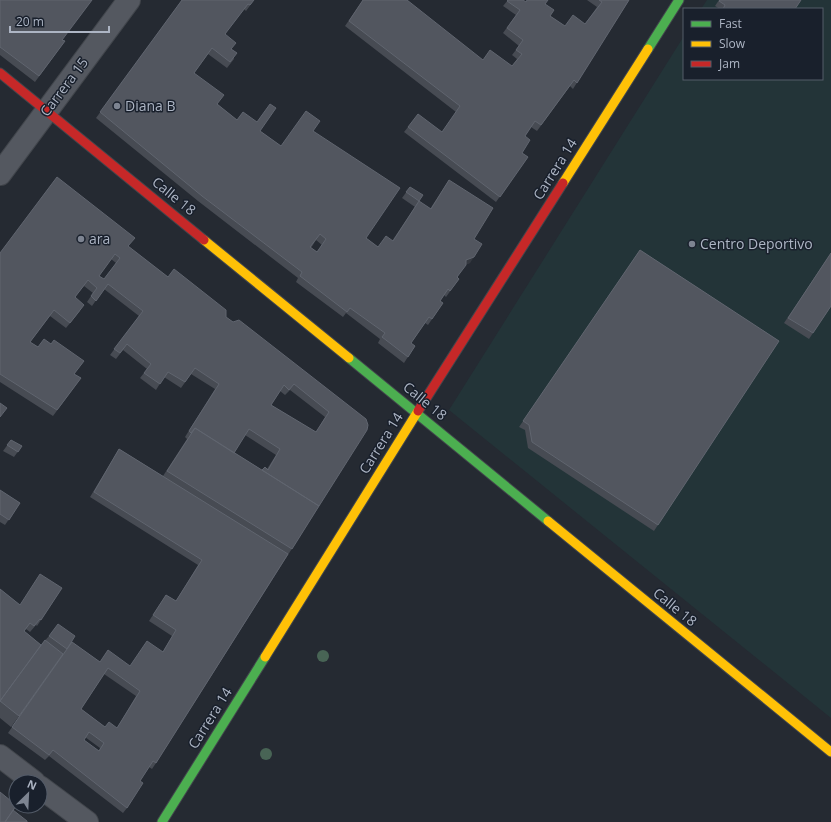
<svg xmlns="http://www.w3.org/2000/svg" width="831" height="822" viewBox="0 0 831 822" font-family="'Open Sans',sans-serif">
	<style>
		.green { fill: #233438 }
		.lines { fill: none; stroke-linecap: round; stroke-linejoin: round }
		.street-casing { stroke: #42464c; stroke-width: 24 }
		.fast-casing { stroke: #42464c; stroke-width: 11 }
		.slow-casing { stroke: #42464c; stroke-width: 11 }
		.jam-casing { stroke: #42464c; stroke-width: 11 }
		.street { stroke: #545860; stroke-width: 22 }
		.fast { stroke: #4caf50; stroke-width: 9 }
		.slow { stroke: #ffc107; stroke-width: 9 }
		.jam { stroke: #c62828; stroke-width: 9 }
		.tree { fill: #486455 }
		.wall { fill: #474b53; fill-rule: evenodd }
		.shaded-wall { fill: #353940 }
		.building { fill: #52565f; stroke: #60656f; fill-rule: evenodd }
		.poi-dot { fill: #7d8491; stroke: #19202c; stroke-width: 1.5 }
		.labels { text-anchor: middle; stroke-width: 3; stroke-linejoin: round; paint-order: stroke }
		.street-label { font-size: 14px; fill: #adb5c4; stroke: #19202c }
		.poi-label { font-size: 14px; fill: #adb5c4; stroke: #19202c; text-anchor: start }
	</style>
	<rect width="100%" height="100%" fill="#252a32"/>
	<path class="green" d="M 707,0 L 831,0 L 831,718 L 449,410 L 684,36 L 684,79 L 822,79 L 822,9 L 701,9 Z"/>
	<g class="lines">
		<g class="street-casing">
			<path id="street" d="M 0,174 L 129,0
				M 0,756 L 34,782
				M 40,787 L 87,822"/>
		</g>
		<g class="fast-casing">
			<path id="fast" d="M 648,49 L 679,0
				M 349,358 L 548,521
				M 162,822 L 265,657"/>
		</g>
		<g class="slow-casing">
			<path id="slow" d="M 563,183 L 648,49
				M 204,240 L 349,358
				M 548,521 L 831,752
				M 265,657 L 418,411"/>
		</g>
		<g class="jam-casing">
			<path id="jam" d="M 0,73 L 204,240
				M 418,411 L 563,183"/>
		</g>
		<use href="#street" class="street"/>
		<use href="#fast" class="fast"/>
		<use href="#slow" class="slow"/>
		<use href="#jam" class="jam"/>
	</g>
	<g class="tree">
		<circle cx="323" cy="656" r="6"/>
		<circle cx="266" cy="754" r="6"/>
	</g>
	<path class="wall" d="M 0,0 L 65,41 L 35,82 L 0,55 Z
		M 182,0 L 254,0 L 246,11 L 244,9 L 225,34 L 232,49 L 234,59 L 227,68 L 208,54 L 194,73 L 217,104 L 237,120 L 260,131 L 281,146 L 313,131 L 366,238 L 378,247 L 392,241 L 415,207 L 402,198 L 410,187 L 419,201 L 430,209 L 449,180 L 474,239 L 470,263 L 466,264 L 457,277 L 459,279 L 446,297 L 444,295 L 440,301 L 443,303 L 428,325 L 425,323 L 411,343 L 415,346 L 404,363 L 378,343 L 380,339 L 346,313 L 343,317 L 296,282 L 298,278 L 198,201 L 96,118 ZM 316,240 L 322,245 L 317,252 L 311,248 Z
		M 363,0 L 483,60 L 512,66 L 517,59 L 512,55 L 519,46 L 503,33 L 516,15 L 503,6 L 508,0 L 545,4 L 550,16 L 565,26 L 585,24 L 597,7 L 587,0 L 629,0 L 573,89 L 570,86 L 537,131 L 531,127 L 525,136 L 522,153 L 528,157 L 496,202 L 404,132 L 408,127 L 442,132 L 456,112 L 345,26 Z
		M 719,0 L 801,0 L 795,9 L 720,9 L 715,6 Z
		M 129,247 L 168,277 L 226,317 L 366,419 L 319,506 L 156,763 L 152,769 L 149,767 L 140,781 L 127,808 L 123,813 L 49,756 L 45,760 L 8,733 L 25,708 L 11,727 L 0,718 L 0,589 L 20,605 L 62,588 L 37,626 L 36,625 L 30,632 L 26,629 L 24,631 L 41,645 L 49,636 L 72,642 L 100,662 L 130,666 L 163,651 L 172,636 L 149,621 L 166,595 L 176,601 L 198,565 L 90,497 L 119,449 L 163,476 L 187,439 L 185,437 L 215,389 L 191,374 L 181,388 L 164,377 L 156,390 L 140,378 L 147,369 L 123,350 L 116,359 L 110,355 L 139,316 L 104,289 L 92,306 L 87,302 L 93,293 L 84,286 L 75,297 L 80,311 L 66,328 L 50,316 L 30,342 L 38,347 L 51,344 L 84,361 L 74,374 L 81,378 L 53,416 L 0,382 L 0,253 ZM 111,259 L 116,263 L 104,279 L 99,276 ZM 290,390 L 325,417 L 316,432 L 271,405 L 280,391 L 285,395 ZM 245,435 L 276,455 L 267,469 L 262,470 L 234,453 ZM 104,674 L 136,696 L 117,728 L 105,727 L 81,709 ZM 85,737 L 100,748 L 99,751 L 84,740 Z
		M 640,250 L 779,341 L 654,531 L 528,448 L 525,430 L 519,427 Z
		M 831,253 L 831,306 L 809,339 L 784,323 Z
		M 11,440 L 22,446 L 14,457 L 3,451 Z
		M 0,490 L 20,503 L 5,525 L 0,522 Z"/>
	<path class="shaded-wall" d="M 474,257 L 470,263 L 462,266 L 466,260 Z"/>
	<path class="building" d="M 0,0 L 92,0 L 62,40 L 65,41 L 39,76 L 0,47 Z
		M 182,0 L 254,0 L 250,5 L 248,4 L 225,34 L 236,43 L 231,49 L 237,53 L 230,62 L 212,48 L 194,73 L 224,95 L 217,104 L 237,120 L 243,112 L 257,122 L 270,104 L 276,108 L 260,131 L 281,146 L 306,111 L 320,121 L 313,131 L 400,188 L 366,238 L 378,247 L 386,236 L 393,241 L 419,201 L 406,192 L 410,187 L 423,195 L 419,201 L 431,209 L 449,180 L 493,208 L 474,239 L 482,244 L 474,257 L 466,260 L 466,265 L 457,277 L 459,279 L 450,291 L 448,289 L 440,301 L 443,303 L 432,319 L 429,317 L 411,343 L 415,346 L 408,357 L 382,337 L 385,333 L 350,308 L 347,312 L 300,276 L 302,272 L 202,196 L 100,112 ZM 320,234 L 326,239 L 317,252 L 310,247 Z
		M 363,0 L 407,0 L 483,60 L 490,50 L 512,66 L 522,54 L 516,50 L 523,40 L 507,28 L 520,10 L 507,1 L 508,0 L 523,0 L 526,2 L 527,0 L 548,0 L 545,4 L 554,10 L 550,16 L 565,26 L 573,15 L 585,24 L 602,2 L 599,0 L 629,0 L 577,83 L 574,80 L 541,125 L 535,121 L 525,136 L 530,140 L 522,153 L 528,157 L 500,197 L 408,127 L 418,114 L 442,132 L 460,106 L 349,21 Z
		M 720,0 L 801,0 L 795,9 L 723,9 L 725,5 L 719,1 Z
		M 57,177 L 135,238 L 128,246 L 168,277 L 174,269 L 226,310 L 226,317 L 233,322 L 239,320 L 366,419 L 368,425 L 367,430 L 319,506 L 262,470 L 265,467 L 268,470 L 280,449 L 249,429 L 234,453 L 195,428 L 191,433 L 189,431 L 219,384 L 195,368 L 185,382 L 168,372 L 160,384 L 144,373 L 151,364 L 127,344 L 120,353 L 114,349 L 143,311 L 108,284 L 96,301 L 91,296 L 97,288 L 88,280 L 75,297 L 84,305 L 70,323 L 54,310 L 30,342 L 38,347 L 44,339 L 51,344 L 54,340 L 84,361 L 74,374 L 81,378 L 57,410 L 0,374 L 0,253 ZM 115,254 L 120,258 L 104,279 L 99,276 ZM 294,384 L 329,412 L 316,432 L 271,405 L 284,385 L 289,390 Z
		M 640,250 L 779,341 L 658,525 L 532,442 L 529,425 L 523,421 Z
		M 831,253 L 831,306 L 813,333 L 788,318 Z
		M 0,403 L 7,408 L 0,417 Z
		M 195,428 L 319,506 L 292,549 L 167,471 Z
		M 11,440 L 22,446 L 18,452 L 7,445 Z
		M 119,449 L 288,554 L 156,763 L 153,761 L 140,781 L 143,783 L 127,808 L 53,750 L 49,755 L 12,727 L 72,642 L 100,662 L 108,650 L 130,666 L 147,641 L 163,652 L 176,630 L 153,615 L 166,595 L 176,601 L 202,560 L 94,492 ZM 108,668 L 140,691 L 117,728 L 109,722 L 105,727 L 81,709 ZM 89,732 L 104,743 L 99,751 L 84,740 Z
		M 0,490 L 20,503 L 9,520 L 0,514 Z
		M 40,574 L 62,588 L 41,620 L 40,619 L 34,626 L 30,623 L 24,631 L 41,645 L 0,701 L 0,589 L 20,605 Z
		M 58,624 L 75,636 L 67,649 L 49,636 Z
		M 45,640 L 63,654 L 19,716 L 0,701 Z
		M 0,792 L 16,805 L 16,806 L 5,822 L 0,822 Z
		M 13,810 L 27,821 L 27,822 L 5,822 Z"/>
	<g class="poi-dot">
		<circle cx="117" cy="106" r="4"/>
		<circle cx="81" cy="239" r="4"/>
		<circle cx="692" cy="244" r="4"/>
	</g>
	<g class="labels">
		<g class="street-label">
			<text transform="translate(64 87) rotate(-53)" y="5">Carrera 15</text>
			<text transform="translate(555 169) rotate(-58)" y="5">Carrera 14</text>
			<text transform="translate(174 196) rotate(39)" y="5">Calle 18</text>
			<text transform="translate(425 401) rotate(39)" y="5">Calle 18</text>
			<text transform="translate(381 443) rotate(-58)" y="5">Carrera 14</text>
			<text transform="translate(675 607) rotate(39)" y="5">Calle 18</text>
			<text transform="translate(210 718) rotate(-58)" y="5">Carrera 14</text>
		</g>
		<g class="poi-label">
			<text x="125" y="111">Diana B</text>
			<text x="89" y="244">ara</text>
			<text x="700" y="249">Centro Deportivo</text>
		</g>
	</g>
	<rect x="683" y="8" width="140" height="72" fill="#19202c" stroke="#545c69"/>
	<rect x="691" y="21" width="20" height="6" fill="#4caf50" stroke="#545c69"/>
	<text x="719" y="28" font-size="12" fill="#adb5c4">Fast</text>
	<rect x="691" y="41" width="20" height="6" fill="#ffc107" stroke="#545c69"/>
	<text x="719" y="48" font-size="12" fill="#adb5c4">Slow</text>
	<rect x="691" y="61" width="20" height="6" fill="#c62828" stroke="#545c69"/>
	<text x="719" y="68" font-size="12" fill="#adb5c4">Jam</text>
	<g transform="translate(28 794) rotate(24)"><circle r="19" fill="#19202c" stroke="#545c69"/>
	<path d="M0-3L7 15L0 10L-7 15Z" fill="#7d8491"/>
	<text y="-6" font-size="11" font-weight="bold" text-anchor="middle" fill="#adb5c4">N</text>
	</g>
	<path d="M10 26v6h99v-6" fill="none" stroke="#adb5c4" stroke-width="2"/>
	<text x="16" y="26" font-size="12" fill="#adb5c4" stroke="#19202c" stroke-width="3" paint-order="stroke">20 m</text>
</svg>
